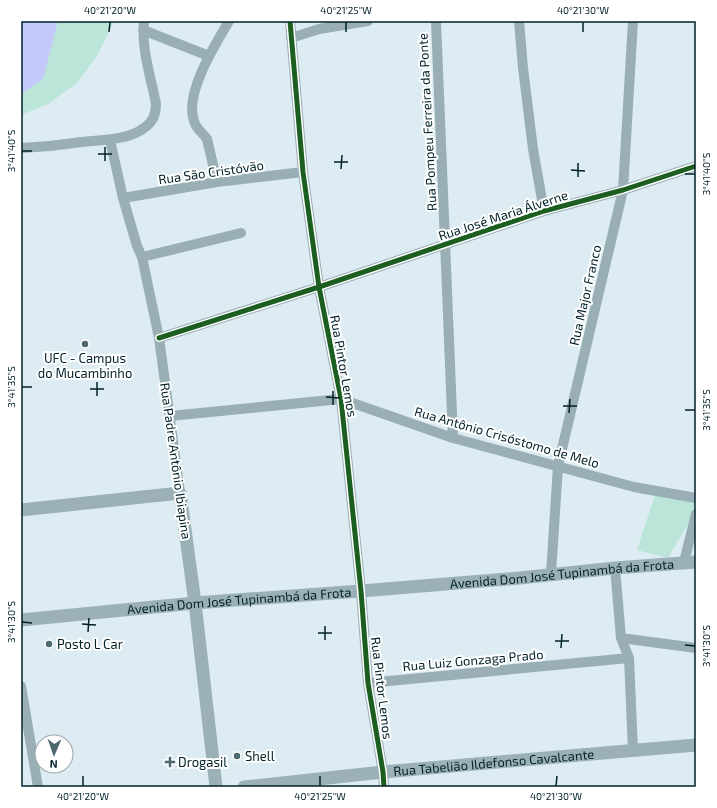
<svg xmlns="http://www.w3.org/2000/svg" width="717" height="808" viewBox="0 0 717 808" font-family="'Exo 2',sans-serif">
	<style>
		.green { fill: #bae5d8 }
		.water { fill: #c4c8fa }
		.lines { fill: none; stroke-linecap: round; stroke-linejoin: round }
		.minor { stroke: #9aaeb6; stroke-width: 10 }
		.major { stroke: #9cb0b7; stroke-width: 13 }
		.cycleway-casing { stroke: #fff; stroke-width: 8 }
		.cycleway { stroke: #1b5e20; stroke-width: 5 }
		.ticks { fill: none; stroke: #02212b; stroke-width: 1.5 }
		.poi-dot { fill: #4e6871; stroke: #fff; stroke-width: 1.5 }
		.labels { text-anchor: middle; stroke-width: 4; stroke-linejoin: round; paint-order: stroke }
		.street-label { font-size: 13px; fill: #02212b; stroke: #fff }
		.poi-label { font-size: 13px; fill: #02212b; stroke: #fff; text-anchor: start }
		.neatline { fill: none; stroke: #02212b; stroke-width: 1.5 }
		.ticks-label { font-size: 10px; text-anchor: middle; fill: #02212b }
	</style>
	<rect width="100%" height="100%" fill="#dcecf2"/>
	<path class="green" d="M 21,21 L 114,21 L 97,56 L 77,83 L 48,104 L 21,115 Z
		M 657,489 L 696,501 L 692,517 L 668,558 L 637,550 Z"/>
	<path class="water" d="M 21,21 L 58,21 L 43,79 L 21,94 Z"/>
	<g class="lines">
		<path class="minor" d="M 290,21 L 303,172 L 319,287 L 341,399 L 361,591 L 368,683 L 383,772 L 384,787
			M 436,21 L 453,438
			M 519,21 L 523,68 L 533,149 L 544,211
			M 143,30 L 209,56
			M 291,38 L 319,29 L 368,21
			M 110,140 L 123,198 L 137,246 L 142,257 L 159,338 L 180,493
			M 21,148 C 42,147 62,145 82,142 C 101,140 129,140 144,128 C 152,123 156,114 156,104 C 151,77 141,49 144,21
			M 217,182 L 207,139 C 202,132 196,129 194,121 C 184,94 215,45 229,21
			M 123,198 L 217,182 L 303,172
			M 142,257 L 241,233
			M 159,338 L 319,287 L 544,211 L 623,190 L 696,166
			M 170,416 L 341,399 L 453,438 L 634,487 L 696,498
			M 684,562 L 696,514
			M 615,568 L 621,638 L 629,658 L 633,751
			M 551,574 L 558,466 L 623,190 L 633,21
			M 621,638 L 696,648
			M 368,683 L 629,658
			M 21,686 L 38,787"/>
		<g class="major">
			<path d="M 21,510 L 180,493 L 195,603 L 216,787"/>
			<path id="s1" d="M 21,620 L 195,603 L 361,591 L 520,578 L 615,568 L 696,562"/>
			<path id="s2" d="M 244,787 L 383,772 L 696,745"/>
		</g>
		<g class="cycleway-casing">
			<path id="cycleway" d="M 290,21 L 303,172 L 319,287 L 341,399 L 361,591 L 368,683 L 383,772 L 384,787
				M 159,338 L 319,287 L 544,211 L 623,190 L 696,166"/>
		</g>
		<use href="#cycleway" class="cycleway"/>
	</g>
	<path class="ticks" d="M 109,32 L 110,22M 346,32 L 346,22M 583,32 L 583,22M 22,151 L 32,151M 98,154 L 112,154M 105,161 L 105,147M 334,162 L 348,162M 341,169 L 342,155M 571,170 L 585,171M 685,174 L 695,174M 578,177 L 578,163M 22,387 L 32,387M 90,389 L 104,389M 97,396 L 97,382M 326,397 L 340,398M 333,405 L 333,391M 563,406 L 577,406M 685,410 L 695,410M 569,413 L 570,399M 22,622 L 32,623M 82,624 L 96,625M 88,632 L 89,618M 318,633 L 332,633M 325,640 L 325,626M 555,641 L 569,641M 685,645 L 695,646M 561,648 L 562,634M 83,786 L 83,776M 320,786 L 320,776M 556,786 L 557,776"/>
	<g class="poi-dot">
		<circle cx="85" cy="344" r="4"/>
		<circle cx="49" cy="644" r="4"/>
		<circle cx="237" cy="756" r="4"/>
		<path d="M168 756h4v4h4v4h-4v4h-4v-4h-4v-4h4z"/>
	</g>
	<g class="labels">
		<g class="street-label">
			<text transform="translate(427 122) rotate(-93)" y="5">Rua Pompeu Ferreira da Ponte</text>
			<text transform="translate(211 172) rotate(-8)" y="5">Rua São Cristóvão</text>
			<text transform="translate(503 215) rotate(-18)" y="5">Rua José Maria Álverne</text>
			<text transform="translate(585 295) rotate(-77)" y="5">Rua Major Franco</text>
			<text transform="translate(344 366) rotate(80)" y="5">Rua Pintor Lemos</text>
			<text transform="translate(507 437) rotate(16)" y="5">Rua Antônio Crisóstomo de Melo</text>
			<text transform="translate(176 461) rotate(82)" y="5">Rua Padre Antônio Ibiapina</text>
			<text dy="5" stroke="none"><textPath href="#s1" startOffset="543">Avenida Dom José Tupinambá da Frota</textPath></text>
			<text dy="5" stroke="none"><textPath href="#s1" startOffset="219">Avenida Dom José Tupinambá da Frota</textPath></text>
			<text transform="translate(473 660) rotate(-5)" y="5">Rua Luiz Gonzaga Prado</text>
			<text transform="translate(382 688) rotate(83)" y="5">Rua Pintor Lemos</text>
			<text dy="5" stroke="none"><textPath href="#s2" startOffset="251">Rua Tabelião Ildefonso Cavalcante</textPath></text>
		</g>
		<g class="poi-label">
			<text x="85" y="363" text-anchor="middle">UFC - Campus<tspan x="85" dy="15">do Mucambinho</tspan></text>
			<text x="57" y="649">Posto L Car</text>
			<text x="245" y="761">Shell</text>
			<text x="178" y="767">Drogasil</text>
		</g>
	</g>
	<rect width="717" height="808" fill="none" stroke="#ffffff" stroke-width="44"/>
	<g transform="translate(54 754) rotate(182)"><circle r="19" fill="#ffffff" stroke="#9aa6aa"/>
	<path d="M0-3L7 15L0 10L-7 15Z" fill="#4e6871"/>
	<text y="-6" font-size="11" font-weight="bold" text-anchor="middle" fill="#02212b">N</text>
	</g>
	<rect x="22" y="22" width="673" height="764" class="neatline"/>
	<g class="ticks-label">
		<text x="110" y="14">40°21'20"W</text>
		<text x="346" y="14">40°21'25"W</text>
		<text x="583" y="14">40°21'30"W</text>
		<text transform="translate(11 151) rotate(-90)" y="4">3°41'40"S</text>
		<text transform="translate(706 174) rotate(-90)" y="4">3°41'40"S</text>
		<text transform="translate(11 387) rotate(-90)" y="4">3°41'35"S</text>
		<text transform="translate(706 410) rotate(-90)" y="4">3°41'35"S</text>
		<text transform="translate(11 622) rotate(-90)" y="4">3°41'30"S</text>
		<text transform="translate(706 646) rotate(-90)" y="4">3°41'30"S</text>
		<text x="83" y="800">40°21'20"W</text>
		<text x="320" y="800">40°21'25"W</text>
		<text x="556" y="800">40°21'30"W</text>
	</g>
</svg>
